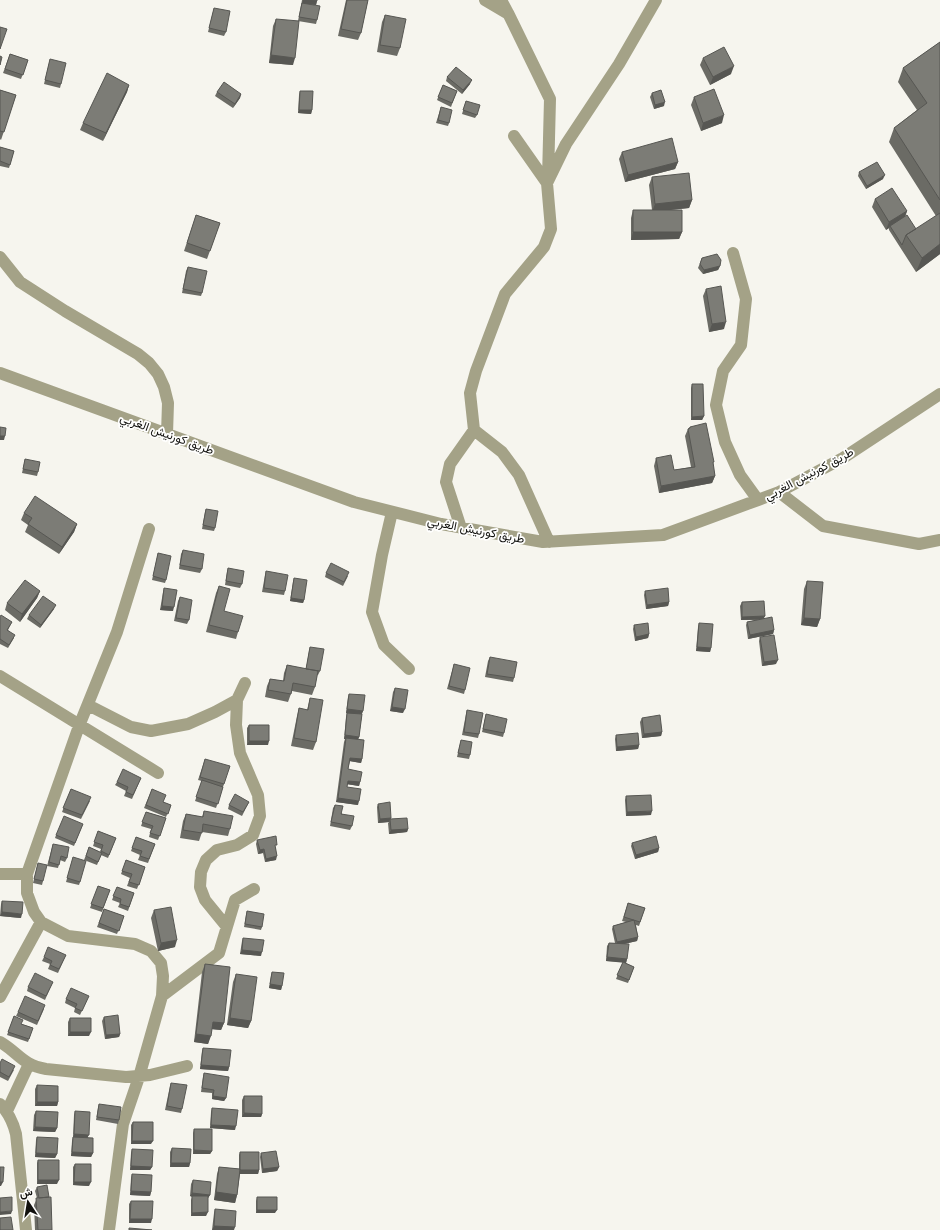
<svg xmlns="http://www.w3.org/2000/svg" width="940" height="1230" viewBox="0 0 940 1230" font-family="'Libre Baskerville',Vazirmatn,serif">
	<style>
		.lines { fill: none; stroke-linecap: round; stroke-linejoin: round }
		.street { stroke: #a4a287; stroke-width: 12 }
		.wall { fill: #6b6b65 }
		.shaded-wall { fill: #575753 }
		.building { fill: #7c7c76; stroke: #575753 }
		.labels { text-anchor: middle; stroke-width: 3.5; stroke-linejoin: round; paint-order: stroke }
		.street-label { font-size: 12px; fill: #11110e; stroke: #fffffe }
	</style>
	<rect width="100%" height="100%" fill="#f6f5ee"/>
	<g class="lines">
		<path class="street" d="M 485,0 L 507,13
			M 501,0 L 508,13 L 550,99 L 548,178
			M 547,183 L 566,144 L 619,64 L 656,0
			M 733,253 L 746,299 L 741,345 L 723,371 L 716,405 L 725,442 L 740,475 L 758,500
			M 0,257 L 20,282 L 65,311 L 138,354 L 149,363 L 158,374 L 164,387 L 168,403 L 167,434
			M 0,373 L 354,502 L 441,524 L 543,542 L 663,535 L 758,500 L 779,492 L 843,458 L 940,394
			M 474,430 L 502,452 L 519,475 L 549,542
			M 779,492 L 823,526 L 919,544 L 940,540
			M 392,512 L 382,555 L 372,612 L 384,645 L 409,669
			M 461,528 L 446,482 L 450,464 L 474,430 L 470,393 L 476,371 L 505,294 L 544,247 L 551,229 L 547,183 L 514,136
			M 0,676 L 158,773
			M 88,705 L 131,727 L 151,731 L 188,724 L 215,712 L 237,700
			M 0,874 L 27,874
			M 227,927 L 205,900 L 200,887 L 201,872 L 206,860 L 217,850 L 237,845 L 253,835 L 260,816 L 258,795 L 240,753 L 236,725 L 237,700 L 245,683
			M 162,996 L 219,953 L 235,900 L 254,889
			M 0,997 L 41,922
			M 0,1042 C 19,1053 22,1065 46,1069 L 126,1077 L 150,1075 L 187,1066
			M 0,1104 C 9,1113 13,1122 16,1134 L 26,1230
			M 7,1111 L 29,1064
			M 109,1230 L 123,1124 L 139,1077 L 162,996 L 163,976 L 161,963 L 151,951 L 135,944 L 68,936 L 41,922 L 34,912 L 27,893 L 27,874 L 79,726 L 117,632 L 149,529"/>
	</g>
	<path class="wall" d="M 302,0 L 317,0 L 316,5 L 310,4 L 317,20 L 316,24 L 298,21 Z
		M 346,0 L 368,0 L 361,33 L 358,40 L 338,36 Z
		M 214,8 L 226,32 L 224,36 L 208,32 Z
		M 385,15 L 400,48 L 397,56 L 377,52 L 382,22 Z
		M 276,19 L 293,65 L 269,63 L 273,26 Z
		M 940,42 L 940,254 L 916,272 L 889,230 L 889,228 L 886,230 L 872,207 L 875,199 L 907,211 L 905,217 L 916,229 L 936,216 L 889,142 L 894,128 L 917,110 L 898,82 L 903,68 Z
		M 10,54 L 28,60 L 21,79 L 3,73 Z
		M 703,58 L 731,74 L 710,85 L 700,65 Z
		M 50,59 L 61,84 L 60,88 L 44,84 Z
		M 447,77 L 470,84 L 462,94 L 446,81 Z
		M 129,85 L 127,92 L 103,141 L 80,130 L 83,123 Z
		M 443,85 L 457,91 L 451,107 L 437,100 Z
		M 0,90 L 16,95 L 1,140 L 0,139 Z
		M 300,91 L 312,110 L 311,114 L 298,113 L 299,95 Z
		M 217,92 L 241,94 L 240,98 L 233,108 L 215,96 Z
		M 652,93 L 664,106 L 654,109 L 650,97 Z
		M 694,97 L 722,123 L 701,131 L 691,105 Z
		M 466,101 L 477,115 L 475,118 L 462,114 Z
		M 441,107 L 449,123 L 448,126 L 436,123 Z
		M 0,147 L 14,151 L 9,168 L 0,166 Z
		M 622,152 L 678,162 L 675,169 L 625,182 L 619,159 Z
		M 859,172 L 883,179 L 866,189 L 858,176 Z
		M 652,177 L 692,200 L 689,208 L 668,210 L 682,232 L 679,239 L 631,240 L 631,218 L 633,210 L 652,210 L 649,185 Z
		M 196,215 L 220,223 L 207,259 L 184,251 Z
		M 702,258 L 720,266 L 718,270 L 703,274 L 698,268 Z
		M 188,267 L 202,293 L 201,296 L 182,293 L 186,271 Z
		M 706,289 L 724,329 L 709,332 L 703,296 Z
		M 692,384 L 704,416 L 702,420 L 691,420 L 691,388 Z
		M 690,427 L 713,465 L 715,476 L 712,483 L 659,493 L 654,466 L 656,458 L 674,470 L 691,467 L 685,436 L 688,429 Z
		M 25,459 L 38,472 L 37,476 L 22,473 Z
		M 206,509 L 215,528 L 214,531 L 202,529 L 205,512 Z
		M 24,513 L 77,524 L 74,532 L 59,554 L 25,532 L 28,525 L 21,520 Z
		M 183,550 L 202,569 L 200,573 L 179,569 L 181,554 Z
		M 158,553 L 166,580 L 165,583 L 152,580 Z
		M 228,568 L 242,584 L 240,588 L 225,585 L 227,572 Z
		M 266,571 L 285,591 L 284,595 L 262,592 L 265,575 Z
		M 326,573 L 348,576 L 343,586 L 325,577 Z
		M 294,578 L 304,600 L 303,603 L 290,601 L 293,582 Z
		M 807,581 L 820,619 L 817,627 L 801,625 L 804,589 Z
		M 219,586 L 224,611 L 238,632 L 236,639 L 206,632 L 216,593 Z
		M 164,588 L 173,611 L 160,610 L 163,592 Z
		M 40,591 L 37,598 L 20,622 L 5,610 L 7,603 Z
		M 645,591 L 669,602 L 668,606 L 646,609 L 644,595 Z
		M 180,597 L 189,620 L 187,624 L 174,621 L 178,601 Z
		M 742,602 L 765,616 L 764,618 L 774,630 L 773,634 L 748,639 L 746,625 L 747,622 L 756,620 L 741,620 L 740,606 Z
		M 54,609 L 40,628 L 27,619 L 29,615 Z
		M 0,617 L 12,622 L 8,630 L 14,638 L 8,648 L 0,644 Z
		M 699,623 L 711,648 L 710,652 L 696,651 L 698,627 Z
		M 634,625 L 649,634 L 648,638 L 635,641 L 633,629 Z
		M 760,637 L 776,664 L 762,666 L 759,641 Z
		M 310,647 L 320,671 L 318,675 L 317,675 L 315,687 L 312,695 L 292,691 L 288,702 L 265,697 L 267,686 L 270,679 L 283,681 L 284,673 L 287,665 L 306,669 L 309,651 Z
		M 490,657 L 514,678 L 513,682 L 485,677 L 488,661 Z
		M 454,664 L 465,690 L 464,694 L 447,689 Z
		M 395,688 L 403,713 L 390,711 L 393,692 Z
		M 349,694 L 363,711 L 362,714 L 359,737 L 358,739 L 362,759 L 361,763 L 350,761 L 348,769 L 360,782 L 359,786 L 347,784 L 347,787 L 358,805 L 336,802 L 344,742 L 345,739 L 344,739 L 346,717 L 347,713 L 346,713 L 348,697 Z
		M 310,698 L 316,742 L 313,750 L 291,746 L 297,716 L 299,708 L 307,710 Z
		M 467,710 L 479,734 L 478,738 L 462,735 L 466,714 Z
		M 486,714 L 504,733 L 503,737 L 482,732 Z
		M 642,718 L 662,732 L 661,736 L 642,738 L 640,722 Z
		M 249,725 L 268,745 L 247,745 L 247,728 Z
		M 616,735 L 639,745 L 638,749 L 616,751 L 615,739 Z
		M 461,740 L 470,755 L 469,759 L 457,757 L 460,744 Z
		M 205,759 L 224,784 L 216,808 L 195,801 L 202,781 L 198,780 Z
		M 141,778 L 132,799 L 124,796 L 126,791 L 115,785 L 117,782 Z
		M 71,789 L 90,801 L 81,819 L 62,812 Z
		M 152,789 L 163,802 L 171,805 L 166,817 L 144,808 Z
		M 626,796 L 651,815 L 626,816 L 625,800 Z
		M 249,802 L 242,816 L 228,809 L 229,805 Z
		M 378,804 L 391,818 L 391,819 L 408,829 L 407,832 L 389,834 L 388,823 L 389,822 L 378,823 L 377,807 Z
		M 335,805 L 352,826 L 350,830 L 330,826 L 333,808 Z
		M 204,811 L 230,829 L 228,836 L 202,832 L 199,841 L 180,838 L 183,821 L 186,814 L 202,817 Z
		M 146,812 L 166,818 L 158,840 L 149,837 L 151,829 L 141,826 Z
		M 83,824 L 74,846 L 55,838 L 56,835 Z
		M 98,831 L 116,838 L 108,858 L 101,855 L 97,865 L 84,860 L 89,847 L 100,852 L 101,849 L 93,846 Z
		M 136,837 L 155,844 L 148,863 L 138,860 L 140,855 L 131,851 Z
		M 257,840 L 276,848 L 276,860 L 265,862 L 263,853 L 258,854 L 256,844 Z
		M 632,843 L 659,848 L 658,852 L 635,859 L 631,846 Z
		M 53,844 L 67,858 L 65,862 L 60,860 L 58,868 L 47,866 Z
		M 73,857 L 80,882 L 79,885 L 66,882 Z
		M 126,860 L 145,867 L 137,889 L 127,886 L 130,878 L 121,874 Z
		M 38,863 L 43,881 L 42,885 L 33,883 Z
		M 98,886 L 110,890 L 102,912 L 90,908 Z
		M 117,887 L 134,893 L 128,911 L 118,907 L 120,903 L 112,900 Z
		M 2,901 L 21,918 L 0,916 L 1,904 Z
		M 628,903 L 645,908 L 639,926 L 636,925 L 638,937 L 637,941 L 623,944 L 627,959 L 626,963 L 623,962 L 634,967 L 628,983 L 616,979 L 623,962 L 606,961 L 607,946 L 609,943 L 615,943 L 612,929 L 613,926 L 626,922 L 622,921 Z
		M 104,909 L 124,916 L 117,934 L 97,927 Z
		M 154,910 L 175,947 L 158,951 L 151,918 Z
		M 247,911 L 262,927 L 261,930 L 244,927 L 246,915 Z
		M 243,938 L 261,956 L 240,954 L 242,941 Z
		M 66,955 L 58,973 L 48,969 L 50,964 L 42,961 L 44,957 Z
		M 205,964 L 224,1023 L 221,1030 L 212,1029 L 208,1044 L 194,1042 L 202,972 Z
		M 272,972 L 282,986 L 281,990 L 269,988 L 271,976 Z
		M 236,974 L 251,1021 L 248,1028 L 227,1025 L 233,982 Z
		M 53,982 L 45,1000 L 27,991 L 28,987 Z
		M 66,999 L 87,1000 L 80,1015 L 74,1012 L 75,1008 L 65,1003 Z
		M 44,1009 L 37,1025 L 16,1016 L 18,1012 Z
		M 14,1016 L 21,1024 L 33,1028 L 28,1042 L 7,1035 Z
		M 104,1017 L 120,1034 L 119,1037 L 105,1039 L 102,1021 Z
		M 70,1018 L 89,1036 L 68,1036 L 68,1022 Z
		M 203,1048 L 229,1067 L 228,1071 L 200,1069 L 202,1051 Z
		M 0,1063 L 14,1070 L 8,1081 L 0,1077 Z
		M 204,1073 L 226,1098 L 224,1101 L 212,1099 L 212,1093 L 201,1092 L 203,1077 Z
		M 171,1083 L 182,1109 L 181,1113 L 165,1110 L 170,1086 Z
		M 37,1085 L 58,1102 L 57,1106 L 35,1106 L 35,1089 Z
		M 244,1096 L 262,1114 L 261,1117 L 242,1117 L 242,1100 Z
		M 99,1104 L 119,1120 L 118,1124 L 96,1120 L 98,1108 Z
		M 212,1108 L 235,1130 L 210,1128 L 211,1112 Z
		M 36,1111 L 57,1128 L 55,1132 L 33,1131 L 34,1115 Z
		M 75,1111 L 88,1137 L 93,1153 L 91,1157 L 71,1156 L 72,1141 L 73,1137 L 74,1115 Z
		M 133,1122 L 151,1144 L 131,1144 L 131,1125 Z
		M 194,1129 L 212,1151 L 210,1154 L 193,1154 L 193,1133 Z
		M 37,1137 L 57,1154 L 55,1158 L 35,1157 L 36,1140 Z
		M 172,1148 L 190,1163 L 189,1167 L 170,1167 L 170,1152 Z
		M 132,1149 L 152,1167 L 150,1170 L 130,1170 L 131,1153 Z
		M 240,1152 L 259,1170 L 258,1174 L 240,1174 L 237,1195 L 235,1203 L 214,1200 L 217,1174 L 219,1167 L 239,1169 L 239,1155 Z
		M 261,1153 L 279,1167 L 277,1171 L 262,1173 L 260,1157 Z
		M 38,1160 L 57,1184 L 37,1184 L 37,1163 Z
		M 75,1164 L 89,1186 L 73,1185 L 73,1167 Z
		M 132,1174 L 151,1192 L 150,1196 L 130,1195 L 131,1178 Z
		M 193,1180 L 210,1195 L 208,1198 L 206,1216 L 191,1216 L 191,1200 L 192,1197 L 190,1196 L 191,1184 Z
		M 37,1187 L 52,1230 L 35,1230 L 34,1205 L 37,1198 L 35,1191 Z
		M 257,1197 L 275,1213 L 256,1213 L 256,1201 Z
		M 131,1201 L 151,1223 L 129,1223 L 129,1204 Z
		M 215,1209 L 235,1227 L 212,1230 L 214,1213 Z"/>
	<path class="shaded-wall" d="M 303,0 L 317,1 L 316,5 L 302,4 Z
		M 271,55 L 295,58 L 293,65 L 269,63 Z
		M 734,66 L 731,74 L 710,85 L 713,77 Z
		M 472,80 L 470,84 L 462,94 L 463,90 Z
		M 129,85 L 127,92 L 103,141 L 106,133 Z
		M 241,94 L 240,98 L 233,108 L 235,104 Z
		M 665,102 L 664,106 L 654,109 L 655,105 Z
		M 299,110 L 312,110 L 311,114 L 298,113 Z
		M 724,115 L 722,123 L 701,131 L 703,123 Z
		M 678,162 L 675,169 L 625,182 L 628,175 Z
		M 885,175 L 883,179 L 866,189 L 867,186 Z
		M 692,200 L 689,208 L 652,212 L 655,204 Z
		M 907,211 L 904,219 L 890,226 L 889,228 L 886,230 L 889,222 Z
		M 633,232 L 682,232 L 679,239 L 631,240 Z
		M 940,244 L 940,254 L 916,272 L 922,258 Z
		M 720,266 L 718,270 L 703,274 L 704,270 Z
		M 726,322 L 724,329 L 709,332 L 712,324 Z
		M 704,416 L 702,420 L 691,420 L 692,417 Z
		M 0,436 L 5,436 L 4,440 L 0,440 Z
		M 715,476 L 712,483 L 659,493 L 661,486 Z
		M 77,524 L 74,532 L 59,554 L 62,547 Z
		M 40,591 L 37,598 L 20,622 L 22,614 Z
		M 291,598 L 304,600 L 303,603 L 290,601 Z
		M 669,602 L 668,606 L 646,609 L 647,605 Z
		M 56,605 L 54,609 L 40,628 L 41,625 Z
		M 162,606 L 174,607 L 173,611 L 160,610 Z
		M 765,616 L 763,619 L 741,620 L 742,617 Z
		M 804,618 L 820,619 L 817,627 L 801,625 Z
		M 774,630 L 773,634 L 748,639 L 750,635 Z
		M 649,634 L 648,638 L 635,641 L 636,637 Z
		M 697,647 L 711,648 L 710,652 L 696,651 Z
		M 778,660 L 776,664 L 762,666 L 764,662 Z
		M 392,707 L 405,709 L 403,713 L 390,711 Z
		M 347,709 L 363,711 L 361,715 L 346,713 Z
		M 662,732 L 661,736 L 642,738 L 644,734 Z
		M 345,735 L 359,737 L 358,740 L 344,739 Z
		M 249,741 L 269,741 L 268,745 L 247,745 Z
		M 639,745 L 638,749 L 616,751 L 617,747 Z
		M 350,758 L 362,759 L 361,763 L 349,761 Z
		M 348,781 L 360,782 L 359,786 L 346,784 Z
		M 338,798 L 359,801 L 358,805 L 336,802 Z
		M 652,811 L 651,815 L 626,816 L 627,812 Z
		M 391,818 L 390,821 L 390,819 L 389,822 L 378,823 L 380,819 Z
		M 408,829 L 407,832 L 389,834 L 391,830 Z
		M 659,848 L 658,852 L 635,859 L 636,855 Z
		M 264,849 L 263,853 L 258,854 L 260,850 Z
		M 277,856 L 276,860 L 265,862 L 266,859 Z
		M 2,912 L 22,914 L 21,918 L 0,916 Z
		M 638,937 L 637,941 L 616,946 L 617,942 Z
		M 177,940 L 175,947 L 158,951 L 161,943 Z
		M 242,950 L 262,952 L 261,956 L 240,954 Z
		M 607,957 L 627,959 L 626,963 L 606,961 Z
		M 270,984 L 282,986 L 281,990 L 269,988 Z
		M 230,1018 L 251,1021 L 248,1028 L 227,1025 Z
		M 213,1022 L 224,1023 L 221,1030 L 210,1029 Z
		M 70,1032 L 91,1032 L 89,1036 L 68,1036 Z
		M 120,1034 L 119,1037 L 105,1039 L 106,1035 Z
		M 196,1034 L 211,1036 L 208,1044 L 194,1042 Z
		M 201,1065 L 229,1067 L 228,1071 L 200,1069 Z
		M 213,1096 L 226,1098 L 224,1101 L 212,1099 Z
		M 37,1102 L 58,1102 L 57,1106 L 35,1106 Z
		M 244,1113 L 262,1114 L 261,1117 L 242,1117 Z
		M 211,1125 L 236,1126 L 235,1130 L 210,1128 Z
		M 35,1127 L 57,1128 L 55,1132 L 33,1131 Z
		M 74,1134 L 89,1135 L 87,1138 L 73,1138 Z
		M 132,1141 L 153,1141 L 151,1144 L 131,1144 Z
		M 194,1150 L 212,1151 L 210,1154 L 193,1154 Z
		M 72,1152 L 93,1153 L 91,1157 L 71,1156 Z
		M 36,1153 L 57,1154 L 55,1158 L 35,1157 Z
		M 171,1163 L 190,1163 L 189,1167 L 170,1167 Z
		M 131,1166 L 152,1167 L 150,1170 L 130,1170 Z
		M 279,1167 L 277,1171 L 262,1173 L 263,1169 Z
		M 240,1170 L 259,1170 L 258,1174 L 238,1174 Z
		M 38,1180 L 59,1180 L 57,1184 L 37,1184 Z
		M 0,1182 L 3,1182 L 1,1186 L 0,1186 Z
		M 74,1182 L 91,1182 L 89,1186 L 73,1185 Z
		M 131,1191 L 151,1192 L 150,1196 L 130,1195 Z
		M 216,1192 L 237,1195 L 235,1203 L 214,1200 Z
		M 192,1193 L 210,1195 L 208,1198 L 190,1196 Z
		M 257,1210 L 277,1210 L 275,1213 L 256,1213 Z
		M 12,1211 L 11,1214 L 0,1215 L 0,1212 Z
		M 208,1212 L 206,1216 L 191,1216 L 192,1213 Z
		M 130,1219 L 152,1219 L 151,1223 L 129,1223 Z
		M 214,1226 L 235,1227 L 234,1230 L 212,1230 Z"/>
	<path class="building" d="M 305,0 L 317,0 L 317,1 Z
		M 347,0 L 368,0 L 361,33 L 341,29 Z
		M 302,3 L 320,6 L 317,20 L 299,17 Z
		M 214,8 L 230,11 L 226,32 L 209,28 Z
		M 385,15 L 406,19 L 400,48 L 380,45 Z
		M 276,19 L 299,21 L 295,58 L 271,55 Z
		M 0,27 L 7,29 L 0,49 Z
		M 940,42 L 940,200 L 894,128 L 927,103 L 903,68 Z
		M 724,47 L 734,66 L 713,77 L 703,58 Z
		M 10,54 L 28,60 L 23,75 L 5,69 Z
		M 0,56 L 2,57 L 0,65 Z
		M 50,59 L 66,63 L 61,84 L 45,80 Z
		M 456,67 L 472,80 L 463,90 L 447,77 Z
		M 107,73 L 129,85 L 106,133 L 83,123 Z
		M 224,82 L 241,94 L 235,104 L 217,92 Z
		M 443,85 L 457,91 L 452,103 L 438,97 Z
		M 714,89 L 724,115 L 703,123 L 694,97 Z
		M 0,90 L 16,95 L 4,132 L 0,131 Z
		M 661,90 L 665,102 L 655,105 L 652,93 Z
		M 300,91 L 313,91 L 312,110 L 299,110 Z
		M 466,101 L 480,105 L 477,115 L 463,110 Z
		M 441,107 L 452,110 L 449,123 L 438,120 Z
		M 672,138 L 678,162 L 628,175 L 622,152 Z
		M 0,147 L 14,151 L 10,165 L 0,161 Z
		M 877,162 L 885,175 L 867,186 L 859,172 Z
		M 689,173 L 692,200 L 655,204 L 652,177 Z
		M 892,188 L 907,211 L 889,222 L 875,199 Z
		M 633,210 L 682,210 L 682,232 L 633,232 Z
		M 940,213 L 940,244 L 922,258 L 906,235 Z
		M 196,215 L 220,223 L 210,251 L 187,243 Z
		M 907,215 L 916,229 L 906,235 L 902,245 L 890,226 Z
		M 717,254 L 721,260 L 720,266 L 704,270 L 700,264 L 702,258 Z
		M 188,267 L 207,271 L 202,293 L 183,289 Z
		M 721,286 L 726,322 L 712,324 L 706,289 Z
		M 692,384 L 703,384 L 704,416 L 692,417 Z
		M 706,423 L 714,462 L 713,462 L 715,476 L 661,486 L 656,458 L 671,455 L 674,470 L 695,467 L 688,429 L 690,428 L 690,427 Z
		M 0,427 L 6,428 L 5,436 L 0,436 Z
		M 25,459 L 40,462 L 38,472 L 23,469 Z
		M 35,496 L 77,524 L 62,547 L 28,524 L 32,518 L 24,513 Z
		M 206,509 L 218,511 L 215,528 L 203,525 Z
		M 183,550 L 204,554 L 202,569 L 180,565 Z
		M 158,553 L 171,556 L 166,580 L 153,576 Z
		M 331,563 L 349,572 L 344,582 L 326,573 Z
		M 228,568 L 244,571 L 242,584 L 226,581 Z
		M 266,571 L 288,575 L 285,591 L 264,588 Z
		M 294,578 L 307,580 L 304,600 L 291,598 Z
		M 25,580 L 40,591 L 22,614 L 7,603 Z
		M 807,581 L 823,582 L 820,619 L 804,618 Z
		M 219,586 L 230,589 L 224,611 L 243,616 L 238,632 L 209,625 Z
		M 164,588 L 177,590 L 174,607 L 162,606 Z
		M 668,588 L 669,602 L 647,605 L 645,591 Z
		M 43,596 L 56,605 L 41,625 L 29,615 Z
		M 180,597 L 192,600 L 189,620 L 176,618 Z
		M 764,601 L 765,616 L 742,617 L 742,602 Z
		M 1,615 L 12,622 L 7,630 L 15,635 L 9,645 L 0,639 L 0,617 Z
		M 772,617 L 774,630 L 750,635 L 747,622 Z
		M 648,623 L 649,634 L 636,637 L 634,625 Z
		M 699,623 L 713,624 L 711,648 L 697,647 Z
		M 774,635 L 778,660 L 764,662 L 760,637 Z
		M 310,647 L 324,649 L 320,671 L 306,669 Z
		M 490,657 L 517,662 L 514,678 L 487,674 Z
		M 454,664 L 470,668 L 465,690 L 449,686 Z
		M 287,665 L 318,671 L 315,687 L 293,683 L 291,694 L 268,690 L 270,679 L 284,681 Z
		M 395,688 L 408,690 L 405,709 L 392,707 Z
		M 349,694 L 365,695 L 363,711 L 347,709 Z
		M 310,698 L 323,700 L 316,742 L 294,738 L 299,708 L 308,710 Z
		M 467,710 L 483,713 L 479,734 L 464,732 Z
		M 347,713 L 362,714 L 359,737 L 345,735 Z
		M 486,714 L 507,719 L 504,733 L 483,729 Z
		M 660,715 L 662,732 L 644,734 L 642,718 Z
		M 249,725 L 269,725 L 269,741 L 249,741 Z
		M 638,733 L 639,745 L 617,747 L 616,735 Z
		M 346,738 L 364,740 L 362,759 L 350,758 L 348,769 L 362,772 L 360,782 L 348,781 L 347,787 L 361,789 L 359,801 L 338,798 Z
		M 461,740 L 472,742 L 470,755 L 458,753 Z
		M 205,759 L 230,766 L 224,784 L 200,777 Z
		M 123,769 L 141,778 L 133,795 L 126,792 L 128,787 L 117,782 Z
		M 202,780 L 223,787 L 218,804 L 196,797 Z
		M 71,789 L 91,797 L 82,815 L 63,808 Z
		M 152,789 L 166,795 L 163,802 L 171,805 L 168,814 L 146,805 Z
		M 235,794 L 249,802 L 243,812 L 229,805 Z
		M 651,795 L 652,811 L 627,812 L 626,796 Z
		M 390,802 L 391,818 L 380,819 L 378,804 Z
		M 335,805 L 343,806 L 341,814 L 354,816 L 352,826 L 331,822 Z
		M 204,811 L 233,816 L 230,829 L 203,824 L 202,833 L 183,830 L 186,814 L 203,817 Z
		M 146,812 L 166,818 L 160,836 L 150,833 L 153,826 L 142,822 Z
		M 64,816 L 83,824 L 75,843 L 56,835 Z
		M 407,818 L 408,829 L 391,830 L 390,819 Z
		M 98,831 L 116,838 L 109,855 L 101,851 L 103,845 L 94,842 Z
		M 276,836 L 277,845 L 275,845 L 277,856 L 266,859 L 264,849 L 260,850 L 257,840 Z
		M 656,836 L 659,848 L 636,855 L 632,843 Z
		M 136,837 L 155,844 L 149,859 L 140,856 L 142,851 L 132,848 Z
		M 53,844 L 69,847 L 67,858 L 61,856 L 59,865 L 49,862 Z
		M 89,847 L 102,853 L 98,862 L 86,856 Z
		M 73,857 L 86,861 L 80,882 L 67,878 Z
		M 126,860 L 145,867 L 139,885 L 129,882 L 132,874 L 122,871 Z
		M 38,863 L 47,865 L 43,881 L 34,879 Z
		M 98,886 L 110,890 L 103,908 L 91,904 Z
		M 117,887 L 134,893 L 129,907 L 120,904 L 121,899 L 113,896 Z
		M 2,901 L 23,902 L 22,914 L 2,912 Z
		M 628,903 L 645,908 L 640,922 L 624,917 Z
		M 171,907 L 177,940 L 161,943 L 154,910 Z
		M 104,909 L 124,916 L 119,931 L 99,923 Z
		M 247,911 L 264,914 L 262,927 L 245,924 Z
		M 634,920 L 638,937 L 617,942 L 613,926 Z
		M 243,938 L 264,940 L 262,952 L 242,950 Z
		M 609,943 L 629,944 L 627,959 L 607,957 Z
		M 48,947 L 66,955 L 59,969 L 50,965 L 52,961 L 44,957 Z
		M 623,962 L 634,967 L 629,980 L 617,975 Z
		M 205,964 L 230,967 L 224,1023 L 213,1022 L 211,1036 L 196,1034 Z
		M 272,972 L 284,973 L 282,986 L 270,984 Z
		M 35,973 L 53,982 L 46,996 L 28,987 Z
		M 236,974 L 257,977 L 251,1021 L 230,1018 Z
		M 71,988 L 89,996 L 82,1011 L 75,1008 L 77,1004 L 66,999 Z
		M 25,996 L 45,1005 L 38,1021 L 18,1012 Z
		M 118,1015 L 120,1034 L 106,1035 L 104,1017 Z
		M 14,1016 L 23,1020 L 21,1024 L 33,1028 L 29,1039 L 8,1032 Z
		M 70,1018 L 91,1018 L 91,1032 L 70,1032 Z
		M 203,1048 L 231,1050 L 229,1067 L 201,1065 Z
		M 2,1059 L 15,1066 L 9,1077 L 0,1072 L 0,1063 Z
		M 204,1073 L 229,1077 L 226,1098 L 213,1096 L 214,1090 L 202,1088 Z
		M 171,1083 L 187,1085 L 182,1109 L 167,1106 Z
		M 37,1085 L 58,1086 L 58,1102 L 37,1102 Z
		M 244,1096 L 262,1096 L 262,1114 L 244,1113 Z
		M 99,1104 L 121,1107 L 119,1120 L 97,1117 Z
		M 212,1108 L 238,1110 L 236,1126 L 211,1125 Z
		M 36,1111 L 58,1112 L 57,1128 L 35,1127 Z
		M 75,1111 L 90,1112 L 89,1135 L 74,1134 Z
		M 133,1122 L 153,1122 L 153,1141 L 132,1141 Z
		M 194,1129 L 212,1129 L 212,1151 L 194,1150 Z
		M 37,1137 L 58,1138 L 57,1154 L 36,1153 Z
		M 73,1137 L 93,1138 L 93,1153 L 72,1152 Z
		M 172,1148 L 191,1149 L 190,1163 L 171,1163 Z
		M 132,1149 L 153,1150 L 152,1167 L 131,1166 Z
		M 276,1151 L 279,1167 L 263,1169 L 261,1153 Z
		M 240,1152 L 259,1152 L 259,1170 L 240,1170 Z
		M 38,1160 L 59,1160 L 59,1180 L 38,1180 Z
		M 75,1164 L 91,1164 L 91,1182 L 74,1182 Z
		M 0,1167 L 4,1167 L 3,1182 L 0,1182 Z
		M 219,1167 L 240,1169 L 237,1195 L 216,1192 Z
		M 132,1174 L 152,1175 L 151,1192 L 131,1191 Z
		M 193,1180 L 211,1182 L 210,1195 L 192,1193 Z
		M 47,1185 L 49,1197 L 39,1198 L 37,1187 Z
		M 192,1196 L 208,1196 L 208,1212 L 192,1213 Z
		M 12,1197 L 12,1211 L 0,1212 L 0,1198 Z
		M 51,1197 L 52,1230 L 38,1230 L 36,1198 Z
		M 257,1197 L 277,1197 L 277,1210 L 257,1210 Z
		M 131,1201 L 153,1201 L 152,1219 L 130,1219 Z
		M 215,1209 L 236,1211 L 235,1227 L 214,1226 Z
		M 11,1217 L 13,1230 L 0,1230 L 0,1218 Z
		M 129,1228 L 152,1230 L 129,1230 Z"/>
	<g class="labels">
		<g class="street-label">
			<text transform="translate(167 434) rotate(20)" y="4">طريق كورنيش الغربي</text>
			<text transform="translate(809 474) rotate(-28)" y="4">طريق كورنيش الغربي</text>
			<text transform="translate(476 530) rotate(11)" y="4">طريق كورنيش الغربي</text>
		</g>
	</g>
	<g transform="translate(28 1202) rotate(348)" stroke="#fffffe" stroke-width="3" paint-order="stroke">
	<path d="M0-3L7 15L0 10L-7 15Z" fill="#11110e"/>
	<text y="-6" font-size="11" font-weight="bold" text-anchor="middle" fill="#11110e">ش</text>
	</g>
</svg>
